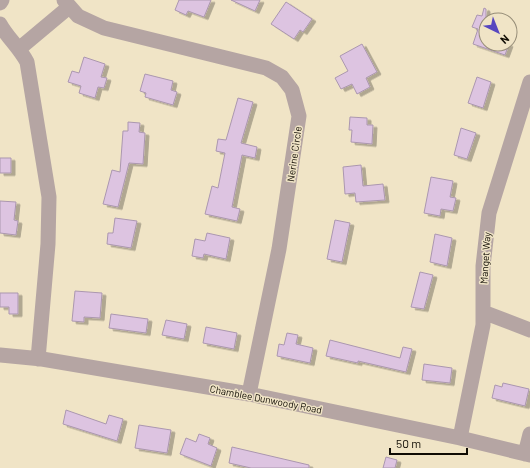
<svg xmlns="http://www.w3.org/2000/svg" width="530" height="468" viewBox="0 0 530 468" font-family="Barlow,sans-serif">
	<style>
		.building { fill: #ddc4e1; stroke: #ab97af; filter: url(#shadow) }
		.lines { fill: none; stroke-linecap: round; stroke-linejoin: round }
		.minor { stroke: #b5a5a3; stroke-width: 15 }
		.labels { text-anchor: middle; stroke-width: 3; stroke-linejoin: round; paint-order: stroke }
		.street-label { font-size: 10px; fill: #0f0b03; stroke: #f0e4c6 }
	</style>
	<defs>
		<filter id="shadow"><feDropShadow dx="4" dy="2.5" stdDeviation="0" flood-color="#0004"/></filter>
	</defs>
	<rect width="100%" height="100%" fill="#f0e4c6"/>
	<path class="building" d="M 179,0 L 211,0 L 204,17 L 188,11 L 186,15 L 175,10 Z
		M 231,0 L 260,0 L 255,11 Z
		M 286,2 L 312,19 L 303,32 L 300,30 L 294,39 L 271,24 Z
		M 484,8 L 486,9 L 486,44 L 509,44 L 505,55 L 473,44 L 478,29 L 472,27 L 477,15 L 482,16 Z
		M 362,44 L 377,72 L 366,78 L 370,87 L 357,94 L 352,84 L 341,89 L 335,78 L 348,71 L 340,56 Z
		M 84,57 L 105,64 L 101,77 L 107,78 L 104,88 L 98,87 L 95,98 L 79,93 L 81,86 L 68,82 L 72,71 L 79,73 Z
		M 145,74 L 173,81 L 171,90 L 177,92 L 173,105 L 145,97 L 146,93 L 140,91 Z
		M 477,77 L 491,82 L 483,108 L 468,103 Z
		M 238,98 L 253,102 L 241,143 L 257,147 L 255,158 L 242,155 L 232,207 L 240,209 L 237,221 L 205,214 L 212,186 L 218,188 L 225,153 L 216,151 L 218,139 L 226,140 Z
		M 350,117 L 367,118 L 367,125 L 373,125 L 372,144 L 351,142 L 352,130 L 349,130 Z
		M 128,122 L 140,123 L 139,132 L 145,133 L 143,164 L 129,163 L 118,207 L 103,204 L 112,170 L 120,172 L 123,131 L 128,131 Z
		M 461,128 L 476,133 L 467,159 L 454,155 Z
		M 0,158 L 11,158 L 11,173 L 0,173 Z
		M 361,165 L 363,186 L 383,184 L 385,200 L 356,202 L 355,193 L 345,194 L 343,167 Z
		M 431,177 L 453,181 L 450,197 L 456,198 L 453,211 L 441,209 L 440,216 L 424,213 Z
		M 0,201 L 16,202 L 14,220 L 18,221 L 16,235 L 0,233 Z
		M 115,218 L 137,221 L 131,248 L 107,244 L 108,233 L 113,233 Z
		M 335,220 L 350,223 L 342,262 L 327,259 Z
		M 207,233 L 230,238 L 226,259 L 204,254 L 203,258 L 192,256 L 195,239 L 205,241 Z
		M 435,234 L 452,238 L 447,266 L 430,262 Z
		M 420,272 L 433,275 L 424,309 L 411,307 Z
		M 75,291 L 102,293 L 100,318 L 84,317 L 84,322 L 72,321 Z
		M 0,293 L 18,293 L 18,314 L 9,314 L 9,307 L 0,307 Z
		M 111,314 L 148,319 L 146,333 L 109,328 Z
		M 166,320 L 187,324 L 184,339 L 162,335 Z
		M 206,327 L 237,333 L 234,349 L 203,343 Z
		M 287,333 L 298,335 L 296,344 L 313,348 L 310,363 L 277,356 L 279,344 L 284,345 Z
		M 330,340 L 400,358 L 403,347 L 412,349 L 406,372 L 358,361 L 358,363 L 326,356 Z
		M 424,364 L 452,368 L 450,383 L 422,380 Z
		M 503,383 L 529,389 L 525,406 L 492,398 L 495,385 L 502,387 Z
		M 66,410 L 106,424 L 109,415 L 123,419 L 117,441 L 63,424 Z
		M 139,425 L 171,430 L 167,453 L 135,448 Z
		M 199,434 L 210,438 L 208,444 L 217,448 L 211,466 L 180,454 L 186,438 L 196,442 Z
		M 232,447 L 309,465 L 309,468 L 251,468 L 229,463 Z
		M 386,457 L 397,460 L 395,468 L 383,468 Z"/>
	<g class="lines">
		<path class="minor" d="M 64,0 L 78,16 L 104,28 L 266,68 L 282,77 L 292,90 L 299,116 L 279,249 L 249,394
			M 0,3 L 2,0
			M 0,24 C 7,37 19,47 27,62 L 49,197 L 48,244 L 38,359
			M 20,48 L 69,7
			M 483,312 L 530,330
			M 0,355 L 42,359 L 249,394 L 460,438 L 530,455
			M 460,438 L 483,325 L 483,266 L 489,213 L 530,82
			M 525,454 L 530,434"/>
	</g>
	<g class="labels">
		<g class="street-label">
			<text transform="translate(294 154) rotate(-82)" y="4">Nerine Circle</text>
			<text transform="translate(485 258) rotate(-86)" y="4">Manget Way</text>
			<text transform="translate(266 399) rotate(11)" y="4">Chamblee Dunwoody Road</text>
		</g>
	</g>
	<g transform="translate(498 32) rotate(137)"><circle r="19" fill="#f0e4c6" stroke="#968d78"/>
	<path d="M0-3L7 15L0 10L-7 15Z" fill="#5747bf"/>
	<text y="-6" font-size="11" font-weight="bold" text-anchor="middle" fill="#0f0b03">N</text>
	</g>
	<path d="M390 448v6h77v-6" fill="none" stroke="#0f0b03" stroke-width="2"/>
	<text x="396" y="448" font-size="12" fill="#0f0b03" stroke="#f0e4c6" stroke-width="3" paint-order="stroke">50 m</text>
</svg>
